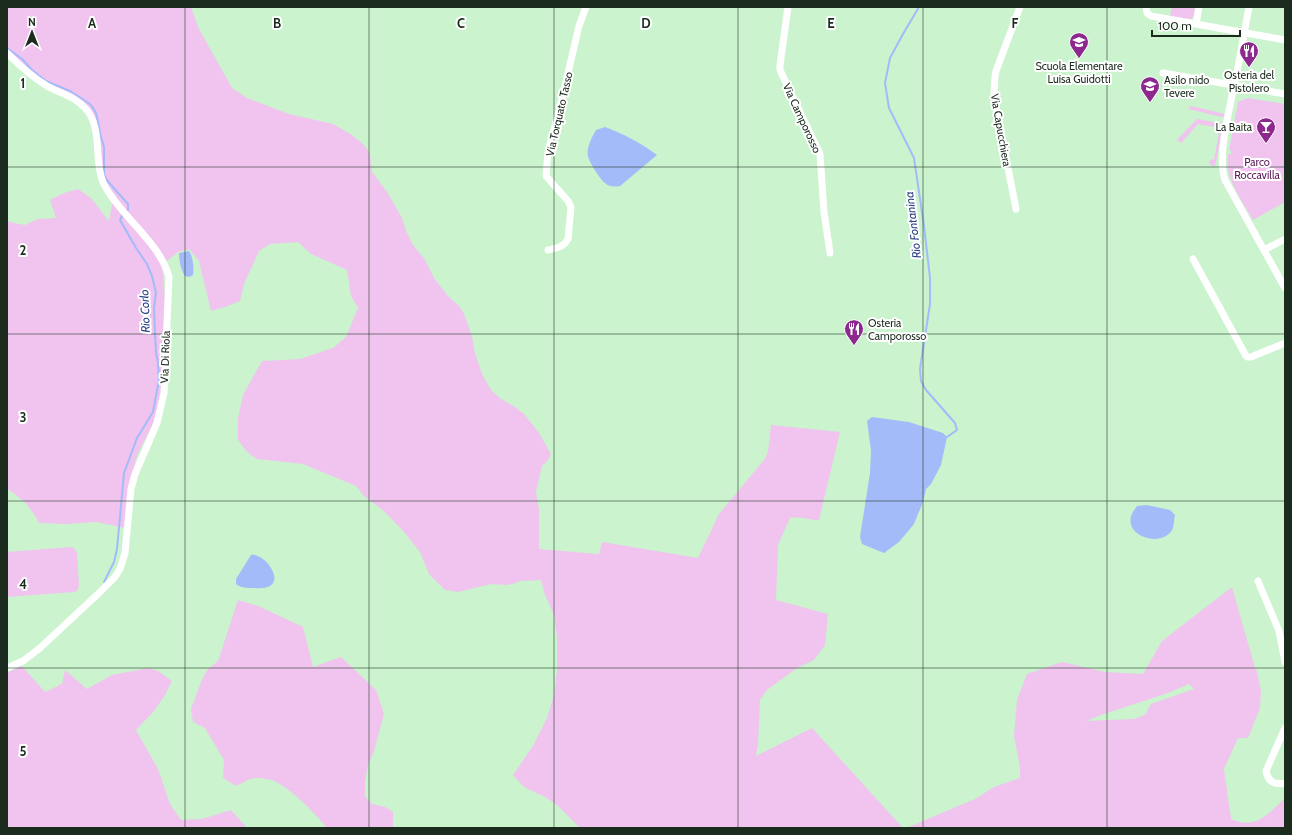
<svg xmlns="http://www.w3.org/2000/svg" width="1292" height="835" viewBox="0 0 1292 835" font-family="Cabin,sans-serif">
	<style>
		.green { fill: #f0c4ef; fill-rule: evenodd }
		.water { fill: #a3bbf9 }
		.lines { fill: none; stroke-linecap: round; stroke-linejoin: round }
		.stream { stroke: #a3bbf9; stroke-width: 2 }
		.street { stroke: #fff; stroke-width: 7 }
		.grid { fill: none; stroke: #1b2b1d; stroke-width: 1; stroke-opacity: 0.55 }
		.labels { text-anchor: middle; stroke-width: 4; stroke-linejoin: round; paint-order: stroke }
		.poi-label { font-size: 11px; fill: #1b2b1d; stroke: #fff }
		.street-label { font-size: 11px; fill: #1b2b1d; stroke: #fff }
		.park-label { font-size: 11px; fill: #5b1d5b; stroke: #fff }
		.water-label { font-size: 12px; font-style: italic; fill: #2b4288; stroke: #fff }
		.grid-label { font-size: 13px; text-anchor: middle; font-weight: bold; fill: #1b2b1d; stroke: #fff; stroke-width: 4; stroke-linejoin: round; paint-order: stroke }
	</style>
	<rect width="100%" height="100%" fill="#caf3ce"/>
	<path class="green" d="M 7,7 L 191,7 L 198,27 L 232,88 L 247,98 L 289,114 L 333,124 L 352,135 L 364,145 L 370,153 L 372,172 L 387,192 L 401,216 L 407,233 L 413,245 L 424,258 L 434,278 L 448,296 L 460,307 L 464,314 L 472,336 L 475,354 L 483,376 L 491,390 L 501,399 L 515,407 L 524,414 L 539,433 L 551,454 L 548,460 L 542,466 L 536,492 L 539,510 L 539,549 L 599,554 L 602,542 L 698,558 L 719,514 L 764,460 L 768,452 L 771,425 L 840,432 L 819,520 C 808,520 801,516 790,518 L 778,545 L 776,600 L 828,614 L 825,645 L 814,660 L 797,668 L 767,690 L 760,700 L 758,744 L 756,756 L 812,728 L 903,828 L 580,828 L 558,806 L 547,798 L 524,787 L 513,775 L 533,746 L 547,718 L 554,695 L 557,671 L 557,637 L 554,615 L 545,595 L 541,580 L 521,581 L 508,585 L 491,584 L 458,592 L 445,590 L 429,574 L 420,552 L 404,532 L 384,511 L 364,496 L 356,486 L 303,464 L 257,459 L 247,452 L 238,440 L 238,418 L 243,395 L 262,361 L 300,359 L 333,348 L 346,337 L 358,308 L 351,296 L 347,270 L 311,254 L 298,242 L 270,244 L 259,251 L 244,284 L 240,301 L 225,307 L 211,311 L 199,261 L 189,249 L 178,252 L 162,265 C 167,311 169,363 158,408 C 154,426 144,440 137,456 C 130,475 131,508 129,529 L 97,522 L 66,524 L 39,523 C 31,507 22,498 7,489 L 7,221 L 14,223 L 25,225 L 38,219 L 56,218 L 50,200 L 64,193 L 78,189 L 91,198 L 109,221 L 113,198 L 105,185 L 96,127 L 84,104 L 56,90 L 13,57 L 7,49 Z
		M 1172,7 L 1195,7 L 1194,15 L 1191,19 L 1189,19 L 1170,16 Z
		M 1248,98 L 1285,104 L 1285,202 L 1253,220 C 1242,200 1224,178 1228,154 L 1231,154 L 1231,151 L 1229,150 L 1238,102 Z
		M 1191,106 L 1225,114 L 1224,116 L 1222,117 L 1188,109 Z
		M 1197,119 L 1224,124 L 1215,166 L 1211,165 L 1209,163 L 1210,160 L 1214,159 L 1220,128 L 1198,124 L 1181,143 L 1177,140 Z
		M 70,547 L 74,548 L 77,553 L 79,586 L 77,591 L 74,592 L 7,597 L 7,552 Z
		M 1232,587 L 1255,668 L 1256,668 L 1261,691 L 1260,708 L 1248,738 L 1238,738 L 1224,769 L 1231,819 C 1256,830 1268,814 1285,798 L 1285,828 L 906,828 L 975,799 L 994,787 L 1020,778 L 1020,767 L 1014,736 L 1017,700 L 1027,674 L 1062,662 L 1105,672 L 1143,674 L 1162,641 ZM 1189,684 L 1194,689 L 1151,704 L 1145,715 L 1134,719 L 1086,721 L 1101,715 L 1168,693 Z
		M 238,600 L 258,606 L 303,627 L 313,667 L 341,657 L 376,690 L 384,714 L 374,751 L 368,765 L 365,781 L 365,796 L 372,804 L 385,807 L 393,812 L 393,828 L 327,828 C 314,812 291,788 272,780 C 268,779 261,778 256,778 C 249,778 243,783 236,786 L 223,778 L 224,760 L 205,728 L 193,722 L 191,709 L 201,682 L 207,670 L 218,661 Z
		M 22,666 L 45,692 L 62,684 L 65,670 L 87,689 L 112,675 L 148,668 L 158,671 L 172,681 L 165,695 L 154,711 L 136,730 L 158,769 L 170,804 L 181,820 L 202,819 L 231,810 L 247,828 L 7,828 L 7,673 Z"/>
	<path class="water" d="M 605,127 C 624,134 641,143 657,155 L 620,186 C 615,187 609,187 605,183 C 600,179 589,162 588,156 C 586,148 592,137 596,130 Z
		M 189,251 C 193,257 194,267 193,275 L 189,277 L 185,276 C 181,270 179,261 179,253 Z
		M 872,417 L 909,422 L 943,433 L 947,437 L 941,465 L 931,484 L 926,489 L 923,502 L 914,524 L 899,542 L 884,553 L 862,544 L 860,537 L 870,473 L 871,450 L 867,421 Z
		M 1147,505 L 1170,510 L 1175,515 C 1174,519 1174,525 1173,528 C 1164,549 1122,537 1132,514 C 1133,511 1136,508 1137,506 Z
		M 251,555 C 267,552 293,592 254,588 C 248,588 240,588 236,584 L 236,579 Z"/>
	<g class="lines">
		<path class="stream" d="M 919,7 L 903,34 L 890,58 L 885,83 L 889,108 L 914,158 L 924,226 L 930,278 L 930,304 L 920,369 L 921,381 L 926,390 L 955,423 L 957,430 L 947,437
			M 7,48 L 22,59 L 32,70 L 46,81 L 70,91 L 84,100 L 91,105 L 96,113 L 101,137 L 104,147 L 104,174 L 106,179 L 111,185 L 128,204 L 128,210 L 126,211
			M 104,582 L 114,562 L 117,549 L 124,473 L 137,438 L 153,412 L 159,380 L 158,363 L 156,353 L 155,334 L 154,308 L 156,293 L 152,276 L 147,264 L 136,248 L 120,220 L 123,214"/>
		<path class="street" d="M 788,7 L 780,65 L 780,70 L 820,154 L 824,212 L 830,253
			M 1146,7 L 1147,13 L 1151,16 L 1285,40
			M 1249,7 C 1244,33 1240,60 1234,86 C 1229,112 1217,156 1225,180 L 1285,288
			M 1196,24 L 1199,7
			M 7,53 C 19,65 32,77 47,86 C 61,94 75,96 86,109 C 104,129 92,165 106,188 C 123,218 160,243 169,277 L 164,393 L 157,423 L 135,474 L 131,489 L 125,553 L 120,569 L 115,577 L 100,592 L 40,648 L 23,661 L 7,668
			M 1163,73 L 1285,94
			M 1016,209 L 994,96 L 995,76 L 996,71 L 1020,7
			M 548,250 C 557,248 564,247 568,239 L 571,207 L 568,201 L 546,176 L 548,152 L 561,103 L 579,26 L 586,7
			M 1264,250 L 1285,239
			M 1193,259 L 1246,356 L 1248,357 L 1251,357 L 1285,343
			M 1258,581 L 1279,631 L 1285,662
			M 1285,728 L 1266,771 C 1268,782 1275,785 1285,783"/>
	</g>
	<path class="grid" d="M 185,7 L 185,828M 369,7 L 369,828M 554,7 L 554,828M 738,7 L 738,828M 923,7 L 923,828M 1107,7 L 1107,828M 7,167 L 1285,167M 7,334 L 1285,334M 7,501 L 1285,501M 7,668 L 1285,668"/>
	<defs>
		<g id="school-pin" transform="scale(1)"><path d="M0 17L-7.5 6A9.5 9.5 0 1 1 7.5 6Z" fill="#8d288e" stroke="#fff"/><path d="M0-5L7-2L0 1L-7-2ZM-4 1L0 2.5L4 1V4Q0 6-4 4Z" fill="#fff"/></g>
		<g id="restaurant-pin" transform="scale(1)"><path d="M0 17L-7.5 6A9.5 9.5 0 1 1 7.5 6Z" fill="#8d288e" stroke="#fff"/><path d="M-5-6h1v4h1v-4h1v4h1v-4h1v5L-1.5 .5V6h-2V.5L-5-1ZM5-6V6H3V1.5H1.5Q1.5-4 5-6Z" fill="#fff"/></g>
		<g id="bar-pin" transform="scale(1)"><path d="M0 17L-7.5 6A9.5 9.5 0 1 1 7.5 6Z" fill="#8d288e" stroke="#fff"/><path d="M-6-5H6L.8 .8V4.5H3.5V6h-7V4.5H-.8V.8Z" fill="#fff"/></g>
	</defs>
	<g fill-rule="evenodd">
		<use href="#school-pin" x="1079" y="42"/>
		<use href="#restaurant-pin" x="1249" y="51"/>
		<use href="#school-pin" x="1150" y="86"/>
		<use href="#bar-pin" x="1266" y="127"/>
		<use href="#restaurant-pin" x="854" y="329"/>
	</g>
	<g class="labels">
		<g class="poi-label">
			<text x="1079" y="70">Scuola Elementare<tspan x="1079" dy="13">Luisa Guidotti</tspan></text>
			<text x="1249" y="79">Osteria del<tspan x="1249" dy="13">Pistolero</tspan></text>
			<text x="1164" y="84" text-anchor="start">Asilo nido<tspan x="1164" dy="13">Tevere</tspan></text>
			<text x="1252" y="131" text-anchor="end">La Baita</text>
			<text x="868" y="327" text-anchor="start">Osteria<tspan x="868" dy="13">Camporosso</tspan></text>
		</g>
		<g class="street-label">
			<text transform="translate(559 114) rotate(-77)" y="4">Via Torquato Tasso</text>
			<text transform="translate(802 118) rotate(65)" y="4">Via Camporosso</text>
			<text transform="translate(1001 130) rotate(80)" y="4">Via Capucchiera</text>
			<text transform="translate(165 357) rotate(-88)" y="4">Via Di Riola</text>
		</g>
		<g class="park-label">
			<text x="1257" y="166">Parco<tspan x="1257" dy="13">Roccavilla</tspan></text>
		</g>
		<g class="water-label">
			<text transform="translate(913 225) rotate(-97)" y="4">Rio Fontanina</text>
			<text transform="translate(145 311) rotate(-92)" y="4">Rio Corlo</text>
		</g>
	</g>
	<g class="grid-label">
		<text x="92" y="28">A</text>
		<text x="277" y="28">B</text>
		<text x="461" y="28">C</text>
		<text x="646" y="28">D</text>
		<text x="831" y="28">E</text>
		<text x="1015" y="28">F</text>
		<text x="23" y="88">1</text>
		<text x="23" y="255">2</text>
		<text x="23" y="422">3</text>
		<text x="23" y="589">4</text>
		<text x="23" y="756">5</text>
	</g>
	<rect width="1292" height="835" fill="none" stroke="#1b2b1d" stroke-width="16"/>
	<g transform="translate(32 32)" stroke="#ffffff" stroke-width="3" paint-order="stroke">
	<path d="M0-3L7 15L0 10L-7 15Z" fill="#1b2b1d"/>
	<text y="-6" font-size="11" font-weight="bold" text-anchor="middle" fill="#1b2b1d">N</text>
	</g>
	<path d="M1152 30v6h88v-6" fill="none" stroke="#1b2b1d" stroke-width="2"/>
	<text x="1158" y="30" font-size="12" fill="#1b2b1d" stroke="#ffffff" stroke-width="3" paint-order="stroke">100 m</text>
</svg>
